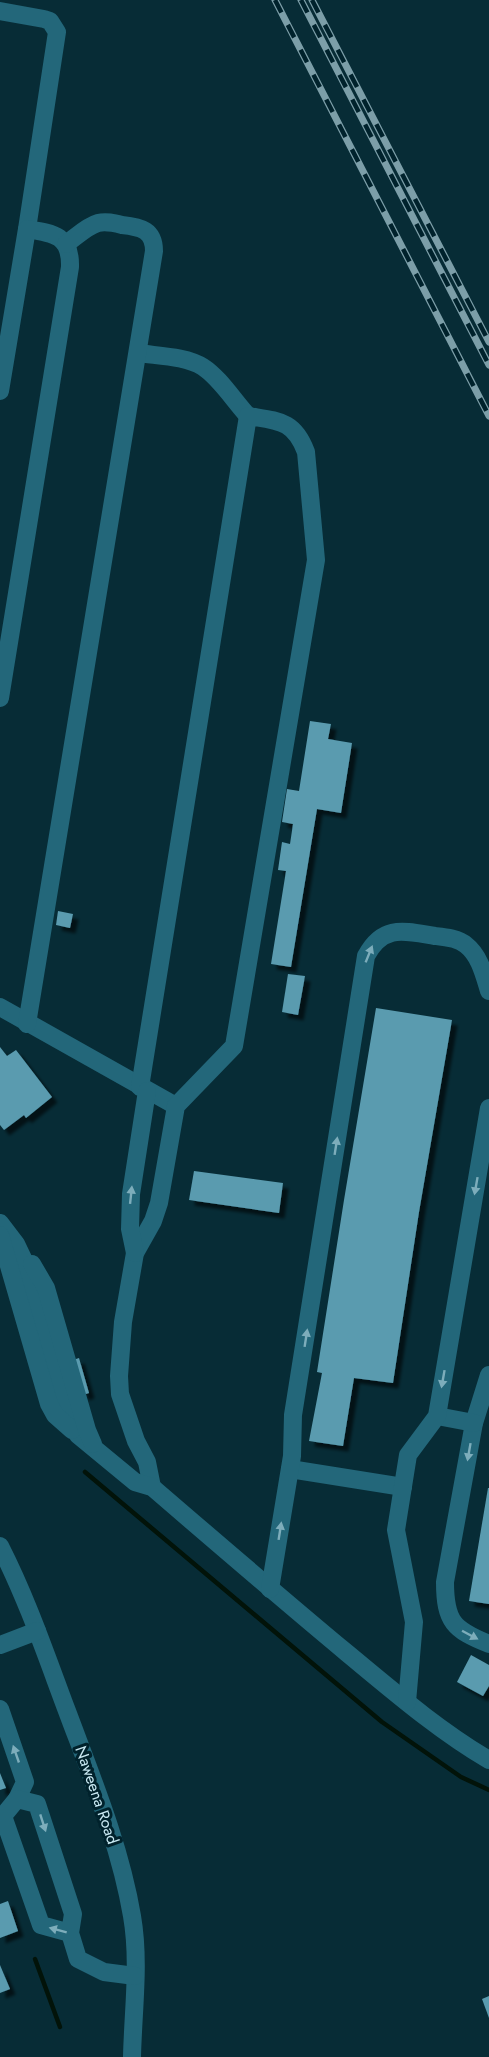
<svg xmlns="http://www.w3.org/2000/svg" width="489" height="2057" viewBox="0 0 489 2057" font-family="Jost,sans-serif">
	<style>
		.lines { fill: none; stroke-linecap: round; stroke-linejoin: round }
		.stream { stroke: #021309; stroke-width: 4.5 }
		.building { fill: #5a9baf; filter: url(#shadow) }
		.minor { stroke: #23677a; stroke-width: 18 }
		.rail-casing { stroke: #7c9ea8; stroke-width: 7 }
		.rail { stroke: #00222c; stroke-width: 4.5; stroke-dasharray: 14; stroke-linecap: butt }
		.oneway { fill: #7dadbb }
		.labels { text-anchor: middle; dominant-baseline: central; stroke-width: 6; stroke-linejoin: round; paint-order: stroke }
		.street-label { font-size: 16px; fill: #c7e7f1; stroke: #00222c }
	</style>
	<defs>
		<filter id="shadow"><feDropShadow dx="5.5" dy="5.5" stdDeviation="1.5" flood-color="#0009"/></filter>
	</defs>
	<rect width="100%" height="100%" fill="#072c36"/>
	<g class="lines">
		<g class="stream">
			<polyline points="85,1472 382,1722 461,1777 489,1790"/>
			<polyline points="35,1959 60,2027"/>
		</g>
	</g>
	<g class="building">
		<polygon points="310,721 331,724 328,739 352,743 341,813 317,809 291,967 271,964 286,871 278,870 282,842 290,844 293,824 282,822 287,789 299,791"/>
		<polygon points="58,911 73,914 70,928 56,925"/>
		<polygon points="288,974 305,976 298,1015 282,1012"/>
		<polygon points="376,1008 452,1020 419,1212 393,1383 354,1378 343,1446 309,1441 322,1373 317,1372 344,1200"/>
		<polygon points="0,1047 7,1056 16,1050 52,1097 26,1118 24,1115 4,1130 0,1125"/>
		<polygon points="194,1171 283,1183 279,1213 189,1200"/>
		<polygon points="79,1358 89,1393 83,1395 73,1360"/>
		<polygon points="488,1488 489,1488 489,1604 469,1601"/>
		<polygon points="471,1655 489,1665 489,1686 483,1696 457,1682"/>
		<polygon points="0,1773 6,1788 0,1790"/>
		<polygon points="8,1901 18,1931 0,1938 0,1904"/>
		<polygon points="0,1965 10,1989 0,1993"/>
		<polygon points="489,1996 489,2018 482,1999"/>
	</g>
	<g class="lines">
		<g class="minor">
			<polyline points="0,11 44,19 50,21 57,32 27,229"/>
			<path d="M138 353C158 356 186 356 203 367 220 378 234 401 248 416"/>
			<path d="M0 391 27 229C53 233 71 235 70 267L0 698"/>
			<polyline points="0,1007 176,1106"/>
			<path d="M27 1024 154 251C154 230 141 227 122 225 114 223 106 221 98 223 87 226 76 237 66 244"/>
			<path d="M140 1087 248 416C278 421 294 420 306 452L316 560 234 1046 176 1106 159 1203 153 1221 135 1253 123 1322 119 1376 120 1394 136 1441 147 1462 152 1487"/>
			<path d="M0 1223 16 1244 27 1267 68 1416 78 1435 135 1482 152 1487C217 1543 281 1598 347 1653 393 1691 438 1730 489 1760"/>
			<polyline points="0,1235 49,1404 55,1415 72,1430"/>
			<polyline points="135,1253 130,1229 131,1194 147,1091"/>
			<polyline points="32,1264 46,1288 87,1430 93,1444"/>
			<path d="M489 1375 474 1423 445 1582C445 1622 454 1630 489 1644"/>
			<polyline points="437,1416 474,1423"/>
			<polyline points="290,1469 403,1487"/>
			<path d="M0 1546C27 1599 46 1655 67 1711 92 1778 120 1845 132 1916 140 1962 133 2010 132 2057"/>
			<path d="M270 1589 292 1456 293 1415 366 956C383 924 404 931 435 936 445 937 458 938 466 945 480 956 484 975 489 991"/>
			<polyline points="0,1645 37,1631"/>
			<polyline points="407,1702 414,1622 396,1530 408,1455 437,1416 489,1108"/>
			<polyline points="0,1709 25,1782 17,1799"/>
			<polyline points="70,1933 73,1914 37,1804 17,1799 3,1816 41,1925 70,1933 78,1959 104,1972 135,1976"/>
		</g>
		<g class="rail-casing">
			<g id="rail">
				<polyline points="275,0 489,416"/>
				<polyline points="301,0 489,365"/>
				<polyline points="312,0 489,342"/>
			</g>
		</g>
		<use href="#rail" class="rail"/>
	</g>
	<defs><path id="oneway-solid" d="M-6-.8H1V-3.2L6.5 0L1 3.2V.8H-6Z" transform="scale(1.5)"/></defs>
	<g class="oneway">
		<use href="#oneway-solid" transform="translate(369 954) rotate(-68)"/>
		<use href="#oneway-solid" transform="translate(336 1146) rotate(-81)"/>
		<use href="#oneway-solid" transform="translate(476 1186) rotate(100)"/>
		<use href="#oneway-solid" transform="translate(131 1195) rotate(-84)"/>
		<use href="#oneway-solid" transform="translate(306 1338) rotate(-81)"/>
		<use href="#oneway-solid" transform="translate(443 1379) rotate(100)"/>
		<use href="#oneway-solid" transform="translate(469 1452) rotate(100)"/>
		<use href="#oneway-solid" transform="translate(280 1531) rotate(-81)"/>
		<use href="#oneway-solid" transform="translate(470 1635) rotate(28)"/>
		<use href="#oneway-solid" transform="translate(16 1754) rotate(-109)"/>
		<use href="#oneway-solid" transform="translate(43 1823) rotate(72)"/>
		<use href="#oneway-solid" transform="translate(58 1930) rotate(-165)"/>
	</g>
	<g class="labels">
		<g class="street-label">
			<text transform="translate(97 1795) rotate(71)">Naweena Road</text>
		</g>
	</g>
</svg>
